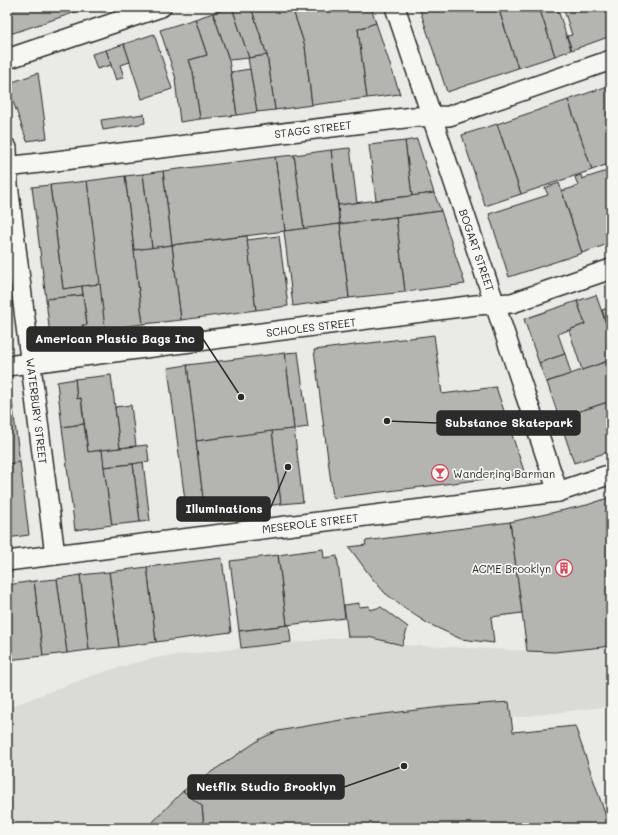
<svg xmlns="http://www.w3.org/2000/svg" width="618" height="835" viewBox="0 0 618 835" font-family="Mali,sans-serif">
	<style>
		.built { fill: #dadad6 }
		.building { fill: #b4b4b1; stroke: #2b2b2b }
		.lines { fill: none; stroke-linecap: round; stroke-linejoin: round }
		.street-casing { stroke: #2b2b2b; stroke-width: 22 }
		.street { stroke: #f6f6f2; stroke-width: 19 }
		.labels { text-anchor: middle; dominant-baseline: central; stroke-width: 3.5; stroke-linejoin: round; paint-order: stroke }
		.street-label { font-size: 11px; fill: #2b2b2b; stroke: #f6f6f2 }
		.poi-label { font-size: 11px; fill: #2b2b2b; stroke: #f6f6f2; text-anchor: start }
		.leader { fill: none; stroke: #2b2b2b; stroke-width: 1.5 }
		.callout-dot { fill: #2b2b2b; stroke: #f6f6f2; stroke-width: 1.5 }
		.callout { fill: #2b2b2b; stroke: #2b2b2b; stroke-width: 1.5 }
		.callout-label { font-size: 12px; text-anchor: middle; font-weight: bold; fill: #fff }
	</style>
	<rect width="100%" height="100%" fill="#eaeae6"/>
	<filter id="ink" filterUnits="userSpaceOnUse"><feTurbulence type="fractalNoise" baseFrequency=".025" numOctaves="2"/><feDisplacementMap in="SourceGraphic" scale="8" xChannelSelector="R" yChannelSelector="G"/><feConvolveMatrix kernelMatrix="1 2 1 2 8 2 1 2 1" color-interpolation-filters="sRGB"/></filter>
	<g filter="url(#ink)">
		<polygon class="built" points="348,637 368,637 402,645 554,652 603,647 611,644 611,706 511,718 509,702 442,707 358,717 278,731 262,738 244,750 183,791 147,828 7,828 7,708 91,676 130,664 161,657"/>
		<g class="building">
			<polygon points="7,7 84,7 85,9 7,35"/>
			<polygon points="232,7 249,58 229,60 213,13"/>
			<polygon points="232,7 251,7 267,55 249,58"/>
			<polygon points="251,7 292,7 305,46 312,105 275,110 267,55"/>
			<polygon points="292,7 371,7 376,23 358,29 367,98 312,105 305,46"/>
			<polygon points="419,7 498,7 518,68 447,92"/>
			<polygon points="498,7 539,7 555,56 518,68"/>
			<polygon points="539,7 557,7 571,50 555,56"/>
			<polygon points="563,7 611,7 611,36 572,50 567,36 572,35"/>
			<polygon points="213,13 229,60 237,115 200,119 193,72 189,60 207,55 195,19"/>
			<polygon points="195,19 207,55 189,60 193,72 200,119 180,122 175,79 176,79 160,30"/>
			<polygon points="376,23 400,94 367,98 358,29"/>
			<polygon points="154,34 172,89 142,99 124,44"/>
			<polygon points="124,44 130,62 120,65 124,77 116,80 106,50"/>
			<polygon points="106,50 111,65 97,69 92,54"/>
			<polygon points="267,55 275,110 257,112 248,58"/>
			<polygon points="250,69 257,112 237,115 231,72"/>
			<polygon points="38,73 47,138 27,141 7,84"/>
			<polygon points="611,85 611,163 592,170 568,100"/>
			<polygon points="568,100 592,170 521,194 497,124"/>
			<polygon points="144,114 145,123 103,130 101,120"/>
			<polygon points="497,124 521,194 485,206 462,135"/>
			<polygon points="417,139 434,193 412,196 405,141"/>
			<polygon points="405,141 412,196 376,200 369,145"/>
			<polygon points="350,148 357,203 338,205 331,150"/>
			<polygon points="331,150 340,224 304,229 294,155"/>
			<polygon points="294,155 304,229 285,231 275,157"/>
			<polygon points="275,157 285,231 172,245 163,171"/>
			<polygon points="610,170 611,243 582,253 562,191 578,186 575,177 581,175 582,179"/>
			<polygon points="163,171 172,245 152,248 143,174"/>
			<polygon points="143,174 152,248 134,250 125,176"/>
			<polygon points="125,176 143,324 105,329 87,181"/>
			<polygon points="87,181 100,284 63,289 50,185"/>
			<polygon points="559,183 582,253 509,277 489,214 548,195 545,188"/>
			<polygon points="50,185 63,289 82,286 83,295 46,299 32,187"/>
			<polygon points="434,193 441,211 340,224 338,205"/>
			<polygon points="441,211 465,284 405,292 396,217"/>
			<polygon points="396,217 405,292 349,298 340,224"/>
			<polygon points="340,224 349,298 293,306 284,231"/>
			<polygon points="247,236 256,310 181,320 172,245"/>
			<polygon points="279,236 288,306 256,310 247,240"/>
			<polygon points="172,245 181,320 143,324 134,250"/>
			<polygon points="100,284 105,329 83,332 82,325 87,325 82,286"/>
			<polygon points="83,295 87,325 82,325 83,332 50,336 46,299"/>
			<polygon points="596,295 611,338 611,360 582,370 569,330 585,324 577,301"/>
			<polygon points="577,301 585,324 558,334 565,354 539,363 524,319"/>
			<polygon points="611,307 611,338 602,310"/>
			<polygon points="434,335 442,394 496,387 525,474 333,498 314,350"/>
			<polygon points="298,352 308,427 294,429 285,353"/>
			<polygon points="285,353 294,429 196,441 187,365"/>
			<polygon points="565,354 571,374 546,382 539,363"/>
			<polygon points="611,360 611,401 559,418 547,382"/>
			<polygon points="187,365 205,514 187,516 168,368"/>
			<polygon points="111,375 120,448 88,452 81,398 77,399 75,379"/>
			<polygon points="75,379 77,399 81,398 84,424 62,427 57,382"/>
			<polygon points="10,386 20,462 7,464 7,387"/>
			<polygon points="611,401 611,451 574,463 559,418"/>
			<polygon points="131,405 136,446 120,448 115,407"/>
			<polygon points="84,424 88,452 102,450 112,525 75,530 62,427"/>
			<polygon points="294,429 303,502 281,504 272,431"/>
			<polygon points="272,431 281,504 205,514 196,441"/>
			<polygon points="147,445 149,462 104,467 102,450"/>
			<polygon points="20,462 29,535 7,538 7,464"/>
			<polygon points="143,462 150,521 140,522 133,464"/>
			<polygon points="133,464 140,522 112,525 104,467"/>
			<polygon points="611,497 611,644 603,647 554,652 527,651 510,522 587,505"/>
			<polygon points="510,522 522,613 491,617 494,643 461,639 427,623 404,608 385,593 371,577 349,547 366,545 365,541"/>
			<polygon points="323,549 324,558 337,556 345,618 287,625 278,555"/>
			<polygon points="278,555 287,625 239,631 230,561"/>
			<polygon points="222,558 231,632 156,642 147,567"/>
			<polygon points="147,567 156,642 119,647 109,572"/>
			<polygon points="109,572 119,647 89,650 80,575"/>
			<polygon points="80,575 89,650 67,653 57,579"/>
			<polygon points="57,579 67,653 43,656 34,581"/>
			<polygon points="34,581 43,656 7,660 7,585"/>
			<polygon points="359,603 359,607 369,606 370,610 381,607 408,627 402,645 368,637 348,637 344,605"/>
			<polygon points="289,625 291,642 241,648 239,631"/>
			<polygon points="509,702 513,732 575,726 610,828 204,828 202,806 183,791 244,750 262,738 278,731 358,717 442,707"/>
			<polygon points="183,791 202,806 204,828 147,828"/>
		</g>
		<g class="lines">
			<g class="street-casing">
				<g id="street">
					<polyline points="395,7 558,492"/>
					<polyline points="7,59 161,7"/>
					<polyline points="7,148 8,185 55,555"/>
					<polyline points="7,167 413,117 449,116 611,60"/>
					<polyline points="7,366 476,305 512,303 611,269"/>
					<polyline points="7,561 558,492 611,474"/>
				</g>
			</g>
			<use href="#street" class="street"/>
		</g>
	</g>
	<defs>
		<g id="bar-ring" transform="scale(0.9)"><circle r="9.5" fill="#f6f6f2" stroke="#d1495b" stroke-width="1.5"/><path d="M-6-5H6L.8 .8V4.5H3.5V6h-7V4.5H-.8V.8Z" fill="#d1495b"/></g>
		<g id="building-ring" transform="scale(0.9)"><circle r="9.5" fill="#f6f6f2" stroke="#d1495b" stroke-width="1.5"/><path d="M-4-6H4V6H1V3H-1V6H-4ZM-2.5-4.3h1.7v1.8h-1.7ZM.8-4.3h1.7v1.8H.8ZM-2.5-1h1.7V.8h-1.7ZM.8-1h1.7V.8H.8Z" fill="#d1495b"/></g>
	</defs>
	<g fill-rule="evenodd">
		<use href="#bar-ring" x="440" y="473"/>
		<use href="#building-ring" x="564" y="568"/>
	</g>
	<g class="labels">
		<g class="street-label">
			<text transform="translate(313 129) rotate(-7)">STAGG STREET</text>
			<text transform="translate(477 250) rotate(71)">BOGART STREET</text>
			<text transform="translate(311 327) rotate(-7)">SCHOLES STREET</text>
			<text transform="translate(37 411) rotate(83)">WATERBURY STREET</text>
			<text transform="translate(310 523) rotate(-7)">MESEROLE STREET</text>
		</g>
		<g class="poi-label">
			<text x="453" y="473">Wandering Barman</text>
			<text x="551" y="568" text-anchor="end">ACME Brooklyn</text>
		</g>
	</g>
	<path class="leader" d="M241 397L203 339M387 421L437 423M288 467L270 509M404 766L344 787"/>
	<g class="callout-dot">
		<circle cx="241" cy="397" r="4"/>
		<circle cx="387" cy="421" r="4"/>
		<circle cx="288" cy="467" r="4"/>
		<circle cx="404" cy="766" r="4"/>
	</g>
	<g class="callout">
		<rect x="27" y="327" width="176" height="24" rx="4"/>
		<rect x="437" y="411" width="143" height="24" rx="4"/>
		<rect x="177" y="497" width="93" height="24" rx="4"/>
		<rect x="188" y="775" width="156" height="24" rx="4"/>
	</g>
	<g class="callout-label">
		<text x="115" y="343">American Plastic Bags Inc</text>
		<text x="509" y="427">Substance Skatepark</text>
		<text x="224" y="513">Illuminations</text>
		<text x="266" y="791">Netflix Studio Brooklyn</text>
	</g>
	<rect width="618" height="835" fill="none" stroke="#f6f6f2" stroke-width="24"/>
	<rect x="12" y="12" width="594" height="811" fill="none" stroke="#2b2b2b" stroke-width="1.5" filter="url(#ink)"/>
</svg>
